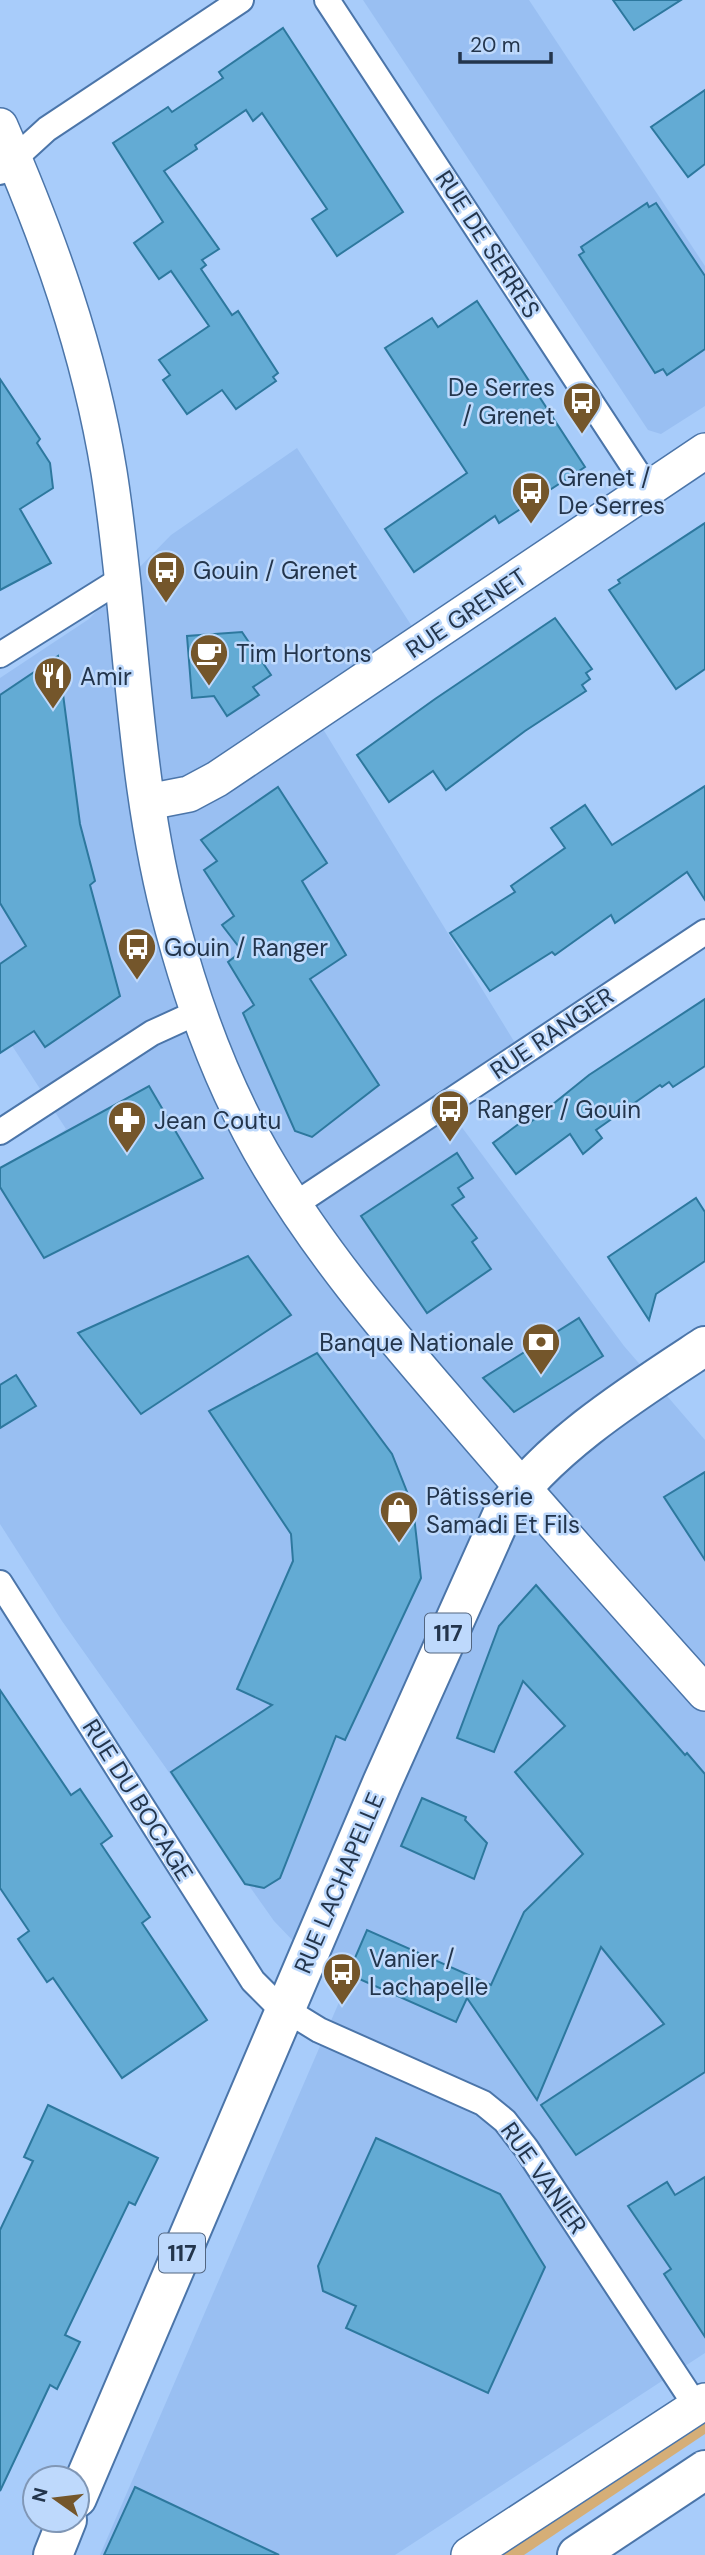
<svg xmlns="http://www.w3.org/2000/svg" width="705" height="2555" viewBox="0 0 705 2555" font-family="'DM Sans',sans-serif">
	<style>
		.built { fill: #99bff2 }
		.green { fill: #d5ae77 }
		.building { fill: #63abd4; stroke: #2d789e; stroke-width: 2 }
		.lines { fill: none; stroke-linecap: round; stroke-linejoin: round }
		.street-casing { stroke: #4b75a9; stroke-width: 28 }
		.secondary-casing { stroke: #4b75a9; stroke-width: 38 }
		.primary-casing { stroke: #4b75a9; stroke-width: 42 }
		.street { stroke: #fff; stroke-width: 24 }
		.secondary { stroke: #fff; stroke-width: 35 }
		.primary { stroke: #fff; stroke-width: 38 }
		.labels { text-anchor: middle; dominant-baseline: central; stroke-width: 5; stroke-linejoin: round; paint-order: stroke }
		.shield { fill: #bed9fc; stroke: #526681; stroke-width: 2 }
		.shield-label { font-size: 23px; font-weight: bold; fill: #23354c }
		.street-label { font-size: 24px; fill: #23354c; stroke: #bed9fc }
		.poi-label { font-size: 24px; fill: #23354c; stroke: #bed9fc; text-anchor: start }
	</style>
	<rect width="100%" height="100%" fill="#a8ccfa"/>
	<g class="built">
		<polygon points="363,0 529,0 705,266 705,406 661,434 648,430"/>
		<polygon points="297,448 413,628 304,698 515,1043 438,1095 624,1346 705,1440 705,2353 395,2555 100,2555 343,1993 274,1921 62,1621 0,1524 0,1174 66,1129 0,1027 0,678 89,619 171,535"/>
	</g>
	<polygon class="green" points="705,2422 705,2434 524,2555 502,2555"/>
	<g class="building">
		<polygon points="613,0 681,0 634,30"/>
		<polygon points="283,28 403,212 337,256 312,219 327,209 262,113 253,121 246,110 195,145 197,149 164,171 219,249 202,260 206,265 201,269 232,315 238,311 278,373 273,377 276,381 236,409 222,390 187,414 163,380 170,375 159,360 209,326 171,271 159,279 134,243 163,222 113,143 168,107 172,112 223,78 219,72"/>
		<polygon points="705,90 705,164 688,177 651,127"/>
		<polygon points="647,203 649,207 656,203 705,276 705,349 667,375 663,369 655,373 579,255 584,252 581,247"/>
		<polygon points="477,301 585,467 499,523 495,516 414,572 385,529 467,473 385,348 432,318 438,327"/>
		<polygon points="0,379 40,439 37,443 50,463 53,488 20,509 51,563 0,590"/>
		<polygon points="705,523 705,669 676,689 609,590 620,583 618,580"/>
		<polygon points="555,618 592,669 586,673 590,679 582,685 586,691 525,731 446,790 433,771 389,802 357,755 435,699"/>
		<polygon points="242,632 271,675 253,687 259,695 227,716 214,696 192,698 187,636"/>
		<polygon points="58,656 80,824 95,881 90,885 120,996 45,1047 34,1031 0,1053 0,964 26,946 0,903 0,695"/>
		<polygon points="705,786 705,900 687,872 615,923 611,915 555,955 552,952 490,991 450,933 515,892 511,886 565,848 551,828 585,805 612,845"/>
		<polygon points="278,787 327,863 302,881 346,955 310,979 379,1085 312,1137 295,1131 243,1013 254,1005 228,962 242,951 222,925 234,916 204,870 217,861 201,840"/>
		<polygon points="705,999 705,1066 673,1087 669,1082 662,1087 660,1085 596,1130 602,1138 583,1154 570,1134 516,1174 493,1143 524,1120 527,1125 589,1075"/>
		<polygon points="149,1086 203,1178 44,1258 0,1187 0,1168"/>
		<polygon points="457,1153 473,1178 458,1188 464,1197 452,1205 477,1238 472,1242 491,1269 427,1313 361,1216"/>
		<polygon points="696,1198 705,1212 705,1261 656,1294 649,1320 608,1257"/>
		<polygon points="248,1256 291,1315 141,1414 78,1333"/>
		<polygon points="579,1318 603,1356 514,1412 483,1378"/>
		<polygon points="317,1353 392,1454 413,1507 421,1578 345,1740 336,1736 280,1878 264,1888 245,1884 171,1772 272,1705 237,1689 293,1561 291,1534 209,1411"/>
		<polygon points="16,1375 36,1406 0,1428 0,1385"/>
		<polygon points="705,1472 705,1560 664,1497"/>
		<polygon points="536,1585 685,1755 687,1753 705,1774 705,2072 576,2155 541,2105 664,2024 601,1947 537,2100 467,1998 456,2022 348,1974 367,1930 491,1985 524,1912 583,1854 515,1772 565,1726 523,1681 494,1752 457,1738 499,1626"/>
		<polygon points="0,1690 71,1795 80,1789 112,1836 101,1844 150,1917 142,1923 207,2020 122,2078 53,1978 47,1982 18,1939 29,1931 0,1888"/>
		<polygon points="422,1798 466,1817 465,1820 487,1843 474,1879 401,1846"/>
		<polygon points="48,2105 158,2158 135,2205 129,2202 65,2335 80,2342 57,2389 50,2385 0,2491 0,2230 33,2161 24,2157"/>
		<polygon points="376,2138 500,2194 545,2267 488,2393 346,2328 356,2306 323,2291 318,2266"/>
		<polygon points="705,2177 705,2337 664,2274 671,2269 628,2206 667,2182 675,2195"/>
		<polygon points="135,2487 279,2555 104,2555"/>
	</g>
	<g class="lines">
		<g class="street-casing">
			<g id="street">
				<polyline points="327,0 648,489"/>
				<polyline points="0,172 47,129 241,0"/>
				<polyline points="0,655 123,578"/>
				<polyline points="0,1132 152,1033 198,1012"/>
				<polyline points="294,1205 705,932"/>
				<polyline points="0,1583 253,1981 275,2003 319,2030 483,2103 505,2121 526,2148 696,2406"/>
			</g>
		</g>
		<g class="secondary-casing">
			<g id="secondary">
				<path d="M0 126C49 239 89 349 109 472 133 624 132 780 173 929 195 1011 226 1094 270 1167 320 1251 383 1326 447 1400 531 1499 618 1596 705 1693"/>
				<polyline points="148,802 189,794 217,779 705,451"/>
				<polyline points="469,2555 705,2401"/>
			</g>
		</g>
		<g class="primary-casing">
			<g id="primary">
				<path d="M77 2498 382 1783 502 1515C545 1448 638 1390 705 1346"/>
				<polyline points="53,2555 67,2520"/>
				<polyline points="577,2555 705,2470"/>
			</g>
		</g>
		<use href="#street" class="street"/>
		<use href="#secondary" class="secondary"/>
		<use href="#primary" class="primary"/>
	</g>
	<defs>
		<g id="bus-pin" transform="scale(2.0125)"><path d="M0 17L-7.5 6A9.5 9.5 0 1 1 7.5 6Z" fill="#74562b" stroke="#bed9fc"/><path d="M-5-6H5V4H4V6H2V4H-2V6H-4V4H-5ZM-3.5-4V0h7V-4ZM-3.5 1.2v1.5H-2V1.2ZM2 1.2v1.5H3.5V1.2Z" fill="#fff"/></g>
		<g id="cafe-pin" transform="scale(2.0125)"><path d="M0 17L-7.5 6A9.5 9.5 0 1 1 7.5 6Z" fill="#74562b" stroke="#bed9fc"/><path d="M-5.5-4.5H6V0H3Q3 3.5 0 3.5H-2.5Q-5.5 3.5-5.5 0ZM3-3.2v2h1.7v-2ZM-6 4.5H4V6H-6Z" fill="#fff"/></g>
		<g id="restaurant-pin" transform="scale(2.0125)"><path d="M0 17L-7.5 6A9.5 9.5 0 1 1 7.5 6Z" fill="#74562b" stroke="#bed9fc"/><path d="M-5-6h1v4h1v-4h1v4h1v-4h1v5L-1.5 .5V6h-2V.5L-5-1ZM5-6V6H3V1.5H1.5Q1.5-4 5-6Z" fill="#fff"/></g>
		<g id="pharmacy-pin" transform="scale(2.0125)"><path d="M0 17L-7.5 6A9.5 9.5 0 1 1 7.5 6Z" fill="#74562b" stroke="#bed9fc"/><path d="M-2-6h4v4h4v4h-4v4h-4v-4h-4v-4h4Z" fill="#fff"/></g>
		<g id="bank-pin" transform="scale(2.0125)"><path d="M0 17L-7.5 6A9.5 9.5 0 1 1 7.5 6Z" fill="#74562b" stroke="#bed9fc"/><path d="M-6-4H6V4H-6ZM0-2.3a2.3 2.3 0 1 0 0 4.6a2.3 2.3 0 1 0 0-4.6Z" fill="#fff"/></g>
		<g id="shop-pin" transform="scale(2.0125)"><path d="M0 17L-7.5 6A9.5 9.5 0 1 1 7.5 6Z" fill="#74562b" stroke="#bed9fc"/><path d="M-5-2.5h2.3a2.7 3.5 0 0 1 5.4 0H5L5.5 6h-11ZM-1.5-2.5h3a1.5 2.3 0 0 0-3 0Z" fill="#fff"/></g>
	</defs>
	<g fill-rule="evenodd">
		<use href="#bus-pin" x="582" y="401"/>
		<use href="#bus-pin" x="531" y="491"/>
		<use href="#bus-pin" x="166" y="570"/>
		<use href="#cafe-pin" x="209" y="653"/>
		<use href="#restaurant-pin" x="53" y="676"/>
		<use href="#bus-pin" x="137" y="947"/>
		<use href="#bus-pin" x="450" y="1109"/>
		<use href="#pharmacy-pin" x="127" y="1120"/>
		<use href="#bank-pin" x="541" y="1342"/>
		<use href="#shop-pin" x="399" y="1510"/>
		<use href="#bus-pin" x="342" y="1972"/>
	</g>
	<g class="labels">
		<g class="shield">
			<rect x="425" y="1613.5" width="46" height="39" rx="5"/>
			<rect x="159" y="2233.5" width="46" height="39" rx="5"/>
		</g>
		<g class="shield-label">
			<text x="448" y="1633">117</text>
			<text x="182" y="2253">117</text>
		</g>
		<g class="street-label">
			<text transform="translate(488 244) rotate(57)">RUE DE SERRES</text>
			<text transform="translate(466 613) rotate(-34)">RUE GRENET</text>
			<text transform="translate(552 1033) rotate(-34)">RUE RANGER</text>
			<text transform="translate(138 1800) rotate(58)">RUE DU BOCAGE</text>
			<text transform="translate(339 1883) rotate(-67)">RUE LACHAPELLE</text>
			<text transform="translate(544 2178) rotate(55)">RUE VANIER</text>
		</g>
		<g class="poi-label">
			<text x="555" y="387" text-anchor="end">De Serres<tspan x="555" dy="28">/ Grenet</tspan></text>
			<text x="558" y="477">Grenet /<tspan x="558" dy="28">De Serres</tspan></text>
			<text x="193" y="570">Gouin / Grenet</text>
			<text x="236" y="653">Tim Hortons</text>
			<text x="80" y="676">Amir</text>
			<text x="164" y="947">Gouin / Ranger</text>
			<text x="477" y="1109">Ranger / Gouin</text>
			<text x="154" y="1120">Jean Coutu</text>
			<text x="514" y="1342" text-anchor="end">Banque Nationale</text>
			<text x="426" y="1496">Pâtisserie<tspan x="426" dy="28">Samadi Et Fils</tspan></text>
			<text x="369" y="1958">Vanier /<tspan x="369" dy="28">Lachapelle</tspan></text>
		</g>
	</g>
	<g transform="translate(56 2499) rotate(284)"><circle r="33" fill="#bed9fc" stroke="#8097b6" stroke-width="2"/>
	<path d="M0-5L12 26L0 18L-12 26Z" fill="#74562b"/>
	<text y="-10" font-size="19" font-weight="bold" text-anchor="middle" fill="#23354c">N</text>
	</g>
	<path d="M460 52v10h91v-10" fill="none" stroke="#23354c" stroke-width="3.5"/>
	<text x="470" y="52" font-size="21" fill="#23354c" stroke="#bed9fc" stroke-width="5" paint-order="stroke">20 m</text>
</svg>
